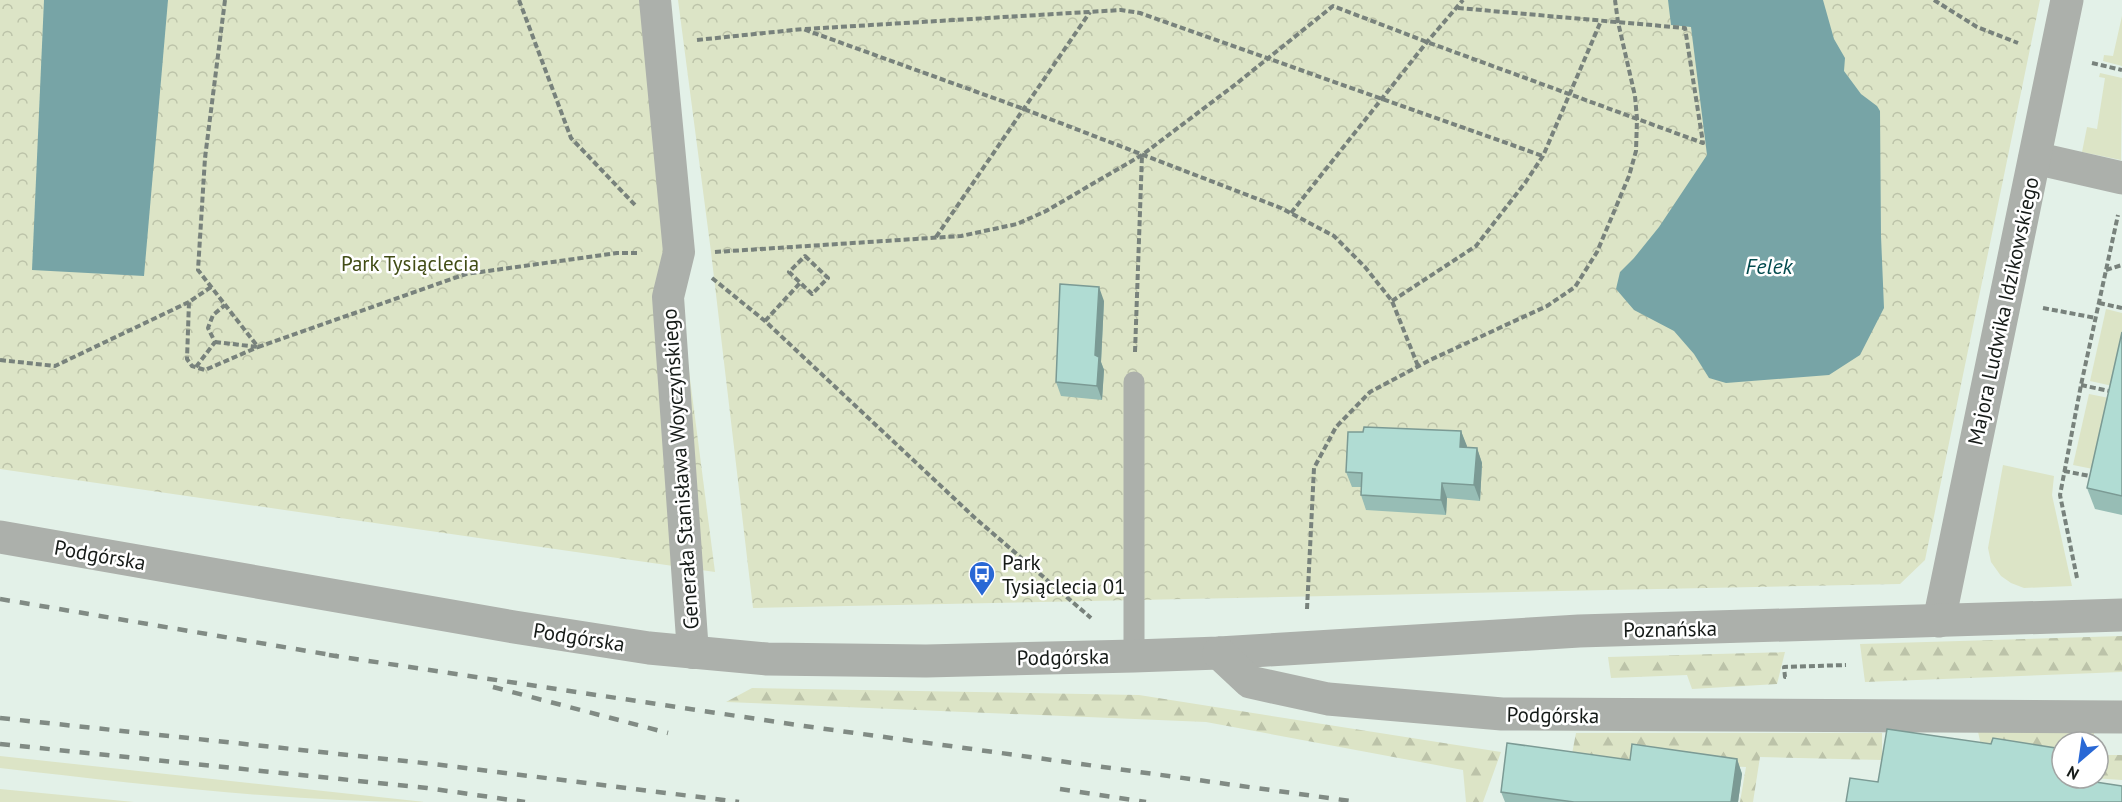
<svg xmlns="http://www.w3.org/2000/svg" width="2122" height="802" viewBox="0 0 2122 802" font-family="'PT Sans',sans-serif">
	<style>
		.grass { fill: #dce4c6 }
		.forest { fill: url(#forest-firs) }
		.park { fill: url(#park-crowns) }
		.water { fill: #77a4a6 }
		.lines { fill: none; stroke-linecap: round; stroke-linejoin: round }
		.path { stroke: #78827c; stroke-width: 4; stroke-dasharray: 6 3; stroke-linecap: butt }
		.service { stroke: #acb0ab; stroke-width: 21 }
		.pedestrian { stroke: #acb0ab; stroke-width: 32 }
		.minor { stroke: #acb0ab; stroke-width: 33 }
		.tertiary { stroke: #acb0ab; stroke-width: 33 }
		.rail { stroke: #818b84; stroke-width: 4.5; stroke-dasharray: 10 10; stroke-linecap: butt }
		.wall { fill: #97bdb5 }
		.shaded-wall { fill: #7b9a94 }
		.building { fill: #b0dcd3; stroke: #7b9a94; stroke-width: 1.5 }
		.labels { text-anchor: middle; dominant-baseline: central; stroke-width: 5; stroke-linejoin: round; paint-order: stroke }
		.park-label { font-size: 21px; fill: #424d16; stroke: #fff }
		.street-label { font-size: 21px; fill: #161b18; stroke: #fff }
		.poi-label { font-size: 21px; fill: #161b18; stroke: #fff; text-anchor: start }
		.water-label { font-size: 22px; font-style: italic; fill: #034b4e; stroke: #fff }
	</style>
	<defs>
		<pattern id="forest-firs" width="22" height="20" patternUnits="userSpaceOnUse" patternTransform="scale(1.5)"><rect width="22" height="20" fill="#dce4c6"/><path d="M5 1l3.5 6h-7zM16 11l3.5 6h-7z" fill="#bcc3a9"/></pattern>
		<pattern id="park-crowns" width="20" height="18" patternUnits="userSpaceOnUse" patternTransform="scale(1.5)"><rect width="20" height="18" fill="#dce4c6"/><path d="M2 6a3 3 0 1 1 6 0M12 15a3 3 0 1 1 6 0" fill="none" stroke="#bcc3a9"/></pattern>
	</defs>
	<rect width="100%" height="100%" fill="#e3f1e8"/>
	<g class="grass">
		<polygon points="2122,16 2122,66 2103,61 2104,55 2113,56"/>
		<polygon points="2100,73 2122,78 2121,160 2082,152 2087,127 2097,129 2105,78 2099,77"/>
		<polygon points="2106,309 2122,313 2122,358 2117,387 2090,381"/>
		<polygon points="2089,394 2114,399 2098,470 2073,465"/>
		<polygon points="2003,465 2054,476 2052,495 2072,586 2024,588 2011,583 2001,576 1991,562 1988,548"/>
		<path d="M0 756 425 802C283 802 141 784 0 768Z"/>
		<polygon points="0,789 134,802 0,802"/>
	</g>
	<g class="forest">
		<polygon points="2122,636 2122,672 1865,682 1860,644"/>
		<polygon points="1785,652 1777,684 1692,689 1687,675 1611,678 1608,657"/>
		<polygon points="752,688 1139,695 1501,752 1483,802 1466,802 1463,770 1206,722 726,702"/>
		<polygon points="1977,727 2094,731 2094,742 2062,742 2062,760 1983,755"/>
		<polygon points="1576,733 1882,733 1882,760 1760,757 1753,802 1740,802 1746,767 1571,759"/>
		<polygon points="2098,755 2122,755 2122,780 2093,778 2098,778"/>
	</g>
	<g class="park">
		<polygon points="0,0 641,0 715,572 0,469"/>
		<polygon points="678,0 2040,0 1925,560 1900,584 753,608 711,252"/>
	</g>
	<g class="water">
		<polygon points="44,0 168,0 144,276 32,270"/>
		<polygon points="1668,0 1823,0 1834,39 1845,58 1844,71 1861,94 1877,106 1880,111 1881,236 1884,308 1860,355 1829,375 1726,383 1709,378 1694,354 1674,331 1634,310 1616,289 1620,272 1634,258 1659,227 1707,155 1691,27 1671,25"/>
	</g>
	<g class="lines">
		<g class="path">
			<polyline points="225,0 205,158 198,270 258,347 466,274 617,253 639,253"/>
			<polyline points="519,0 571,138 637,207"/>
			<polyline points="1934,0 1977,27 2018,43"/>
			<polyline points="805,29 1121,10 1140,13 1543,156"/>
			<polyline points="697,40 803,29 1024,109 1281,208 1334,236 1365,267 1392,301 1418,366"/>
			<polyline points="2092,63 2122,70"/>
			<polyline points="1291,213 1427,42 1463,0"/>
			<polyline points="936,237 1090,12"/>
			<polyline points="715,252 961,236 1017,224 1046,211 1142,155 1236,84 1333,6 1427,42 1703,143 1685,28 1458,8"/>
			<polygon points="805,256 828,278 812,294 789,272"/>
			<polyline points="2106,270 2122,265"/>
			<polyline points="712,278 765,321 975,518 1091,618"/>
			<polyline points="211,287 189,302 187,359 192,366 205,370 258,347"/>
			<polyline points="1392,301 1476,246 1525,183 1543,156 1601,21"/>
			<polyline points="2099,303 2122,308"/>
			<polyline points="2043,308 2096,318"/>
			<polyline points="765,321 800,283"/>
			<polyline points="215,342 258,347"/>
			<polyline points="1135,352 1142,155"/>
			<polyline points="0,360 55,366 189,302"/>
			<polyline points="196,367 215,342 208,328 213,315 225,305"/>
			<polyline points="2081,385 2114,392"/>
			<polyline points="2064,471 2095,477"/>
			<polyline points="2077,578 2060,495 2081,385 2118,215"/>
			<polyline points="1307,609 1314,468 1336,427 1370,392 1430,360 1547,306 1575,287 1597,252 1629,176 1636,151 1637,119 1635,96 1618,22 1615,0"/>
			<polyline points="1786,677 1785,677 1784,667 1846,665"/>
		</g>
		<polyline class="service" points="1134,656 1134,382"/>
		<polyline class="pedestrian" points="655,0 679,252 668,297 693,653"/>
		<g class="minor">
			<polyline points="2035,158 2122,178"/>
			<polyline points="1939,621 2067,0"/>
		</g>
		<g class="tertiary">
			<polyline points="0,537 514,627 649,648 767,659 926,661 1134,656 1219,653 1579,631 2122,615"/>
			<polyline points="1219,653 1250,682 1328,699 1502,714 2122,717"/>
		</g>
		<g class="rail">
			<polyline points="0,599 337,656"/>
			<polyline points="329,655 804,726 1358,802"/>
			<polyline points="493,687 668,733"/>
			<polyline points="0,718 433,764 739,802"/>
			<polyline points="0,744 427,788 525,802"/>
			<polyline points="1060,789 1146,802"/>
		</g>
	</g>
	<g class="wall">
		<polygon points="1104,301 1101,362 1104,370 1102,400 1061,396 1056,382"/>
		<polygon points="2122,332 2122,515 2095,509 2087,488"/>
		<polygon points="1461,431 1467,448 1477,448 1482,463 1480,501 1447,498 1446,515 1366,510 1361,495 1361,487 1352,487 1346,472"/>
		<polygon points="1737,759 1742,774 1738,802 1505,802 1501,792 1630,760"/>
	</g>
	<g class="shaded-wall">
		<polygon points="1099,287 1104,301 1101,362 1104,370 1102,400 1097,386 1095,355"/>
		<polygon points="1461,431 1467,446 1465,462 1460,447"/>
		<polygon points="1477,448 1482,463 1480,501 1474,485"/>
		<polygon points="1442,483 1447,498 1446,515 1441,500"/>
		<polygon points="2062,756 2062,778 2059,777"/>
		<polygon points="1737,759 1742,774 1738,802 1731,802"/>
	</g>
	<g class="building">
		<polygon points="1060,284 1099,287 1095,355 1099,357 1097,386 1056,382"/>
		<polygon points="2122,332 2122,496 2087,488"/>
		<polygon points="1364,427 1461,431 1460,447 1477,448 1474,485 1442,483 1441,500 1361,495 1362,473 1346,472 1348,432 1363,432"/>
		<polygon points="1887,729 1991,744 1993,738 2062,749 2059,777 2062,777 2062,778 2069,778 2122,786 2122,802 1846,802 1850,778 1878,782"/>
		<polygon points="1507,743 1630,760 1632,744 1737,759 1731,802 1574,802 1501,792"/>
	</g>
	<defs>
		<g id="bus-pin" transform="scale(1.35)"><path d="M0 17L-7.5 6A9.5 9.5 0 1 1 7.5 6Z" fill="#2968d5" stroke="#fff"/><path d="M-5-6H5V4H4V6H2V4H-2V6H-4V4H-5ZM-3.5-4V0h7V-4ZM-3.5 1.2v1.5H-2V1.2ZM2 1.2v1.5H3.5V1.2Z" fill="#fff"/></g>
	</defs>
	<g fill-rule="evenodd">
		<use href="#bus-pin" x="982" y="574"/>
	</g>
	<g class="labels">
		<g class="park-label">
			<text x="410" y="263">Park Tysiąclecia</text>
		</g>
		<g class="street-label">
			<text transform="translate(2003 311) rotate(-78)">Majora Ludwika Idzikowskiego</text>
			<text transform="translate(680 469) rotate(-94)">Generała Stanisława Woyczyńskiego</text>
			<text transform="translate(100 555) rotate(10)">Podgórska</text>
			<text transform="translate(1670 629) rotate(-1)">Poznańska</text>
			<text transform="translate(579 637) rotate(9)">Podgórska</text>
			<text transform="translate(1063 657) rotate(-1)">Podgórska</text>
			<text transform="translate(1553 715) rotate(1)">Podgórska</text>
		</g>
		<g class="poi-label">
			<text x="1002" y="562">Park<tspan x="1002" dy="24">Tysiąclecia 01</tspan></text>
		</g>
		<g class="water-label">
			<text x="1769" y="266">Felek</text>
		</g>
	</g>
	<g transform="translate(2080 760) rotate(209)"><circle r="28" fill="#ffffff" stroke="#a2a4a3" stroke-width="1.5"/>
	<path d="M0-4.5L10 22L0 15L-10 22Z" fill="#2968d5"/>
	<text y="-9" font-size="16" font-weight="bold" text-anchor="middle" fill="#161b18">N</text>
	</g>
</svg>
